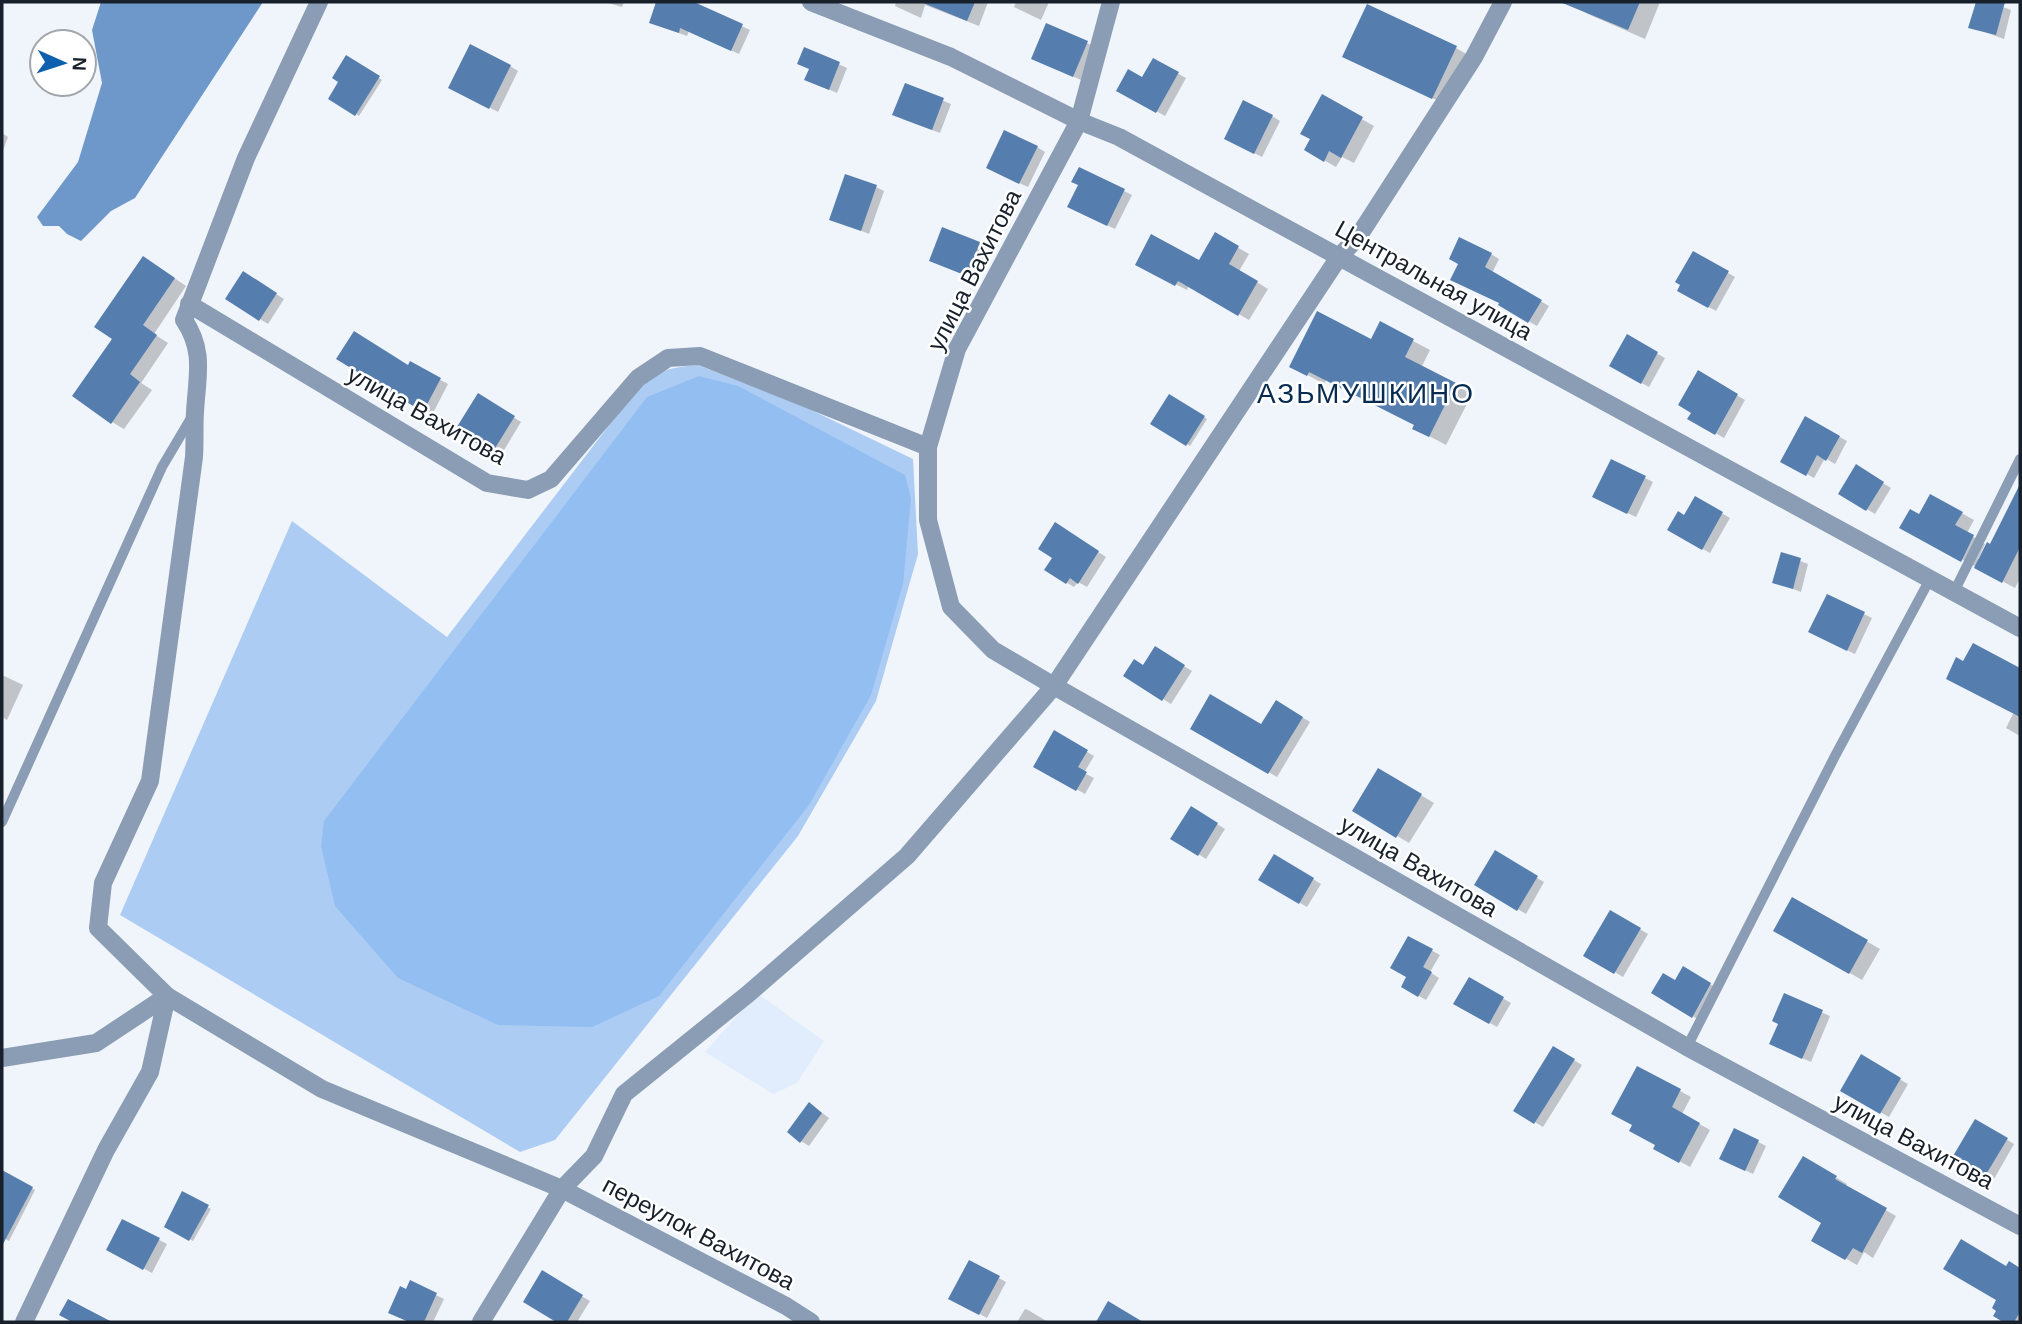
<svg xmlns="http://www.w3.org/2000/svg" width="2022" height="1324" viewBox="0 0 2022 1324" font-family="Arial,sans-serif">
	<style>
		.built { fill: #e1edfc }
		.green { fill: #acccf3 }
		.forest { fill: #92bef2 }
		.water { fill: #6e98ca }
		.shadow { fill: #0003 }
		.building { fill: #557eaf }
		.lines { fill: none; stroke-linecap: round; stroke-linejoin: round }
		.service { stroke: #8a9db4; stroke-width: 10 }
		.minor { stroke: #8a9db4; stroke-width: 18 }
		.labels { text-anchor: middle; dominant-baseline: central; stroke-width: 5; stroke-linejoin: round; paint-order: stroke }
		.street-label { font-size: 24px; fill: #17202b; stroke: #fff }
		.quarter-label { font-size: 28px; letter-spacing: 2px; fill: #072b51; stroke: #fff }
	</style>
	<rect width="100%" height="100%" fill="#f0f5fb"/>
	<polygon class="built" points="757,993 824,1041 797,1083 773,1094 705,1052"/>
	<path class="green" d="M698 365 803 406 913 459 918 554 876 701 798 836 555 1140 520 1152 120 915 292 521 447 637 636 390C657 369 669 368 698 365Z"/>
	<polygon class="forest" points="699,376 738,386 905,475 911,498 903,584 871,695 809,805 659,996 592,1027 498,1025 398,978 335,906 321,846 324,821 647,397"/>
	<polygon class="water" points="101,2 263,2 135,198 111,211 81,241 67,234 59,226 43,226 37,217 78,162 102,83 92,30"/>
	<g class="shadow">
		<polygon points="605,2 624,2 622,7"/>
		<polygon points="666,2 698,2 697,5 750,30 739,54 689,31 687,36 651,23"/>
		<polygon points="896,2 988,2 979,26 925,5 921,18 895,6"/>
		<polygon points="1016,2 1049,2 1041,20 1014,7"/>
		<polygon points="1573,2 1660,2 1645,39 1588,14 1571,5"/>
		<polygon points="1978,2 1990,2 2011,10 2004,39 1970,27"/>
		<polygon points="1087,43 1095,47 1081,80 1041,62"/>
		<polygon points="1456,48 1468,55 1445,104 1356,63"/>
		<polygon points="805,49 847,68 837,93 814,83"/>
		<polygon points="347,58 382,80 359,116 331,98 341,81"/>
		<polygon points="1153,60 1186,78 1165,116 1119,90 1143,80"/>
		<polygon points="510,66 518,71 498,112 458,91"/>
		<polygon points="906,85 951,104 940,133 902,119"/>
		<polygon points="1322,97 1374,126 1354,163 1342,157 1336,167 1306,150 1312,139"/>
		<polygon points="1272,116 1280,121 1262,157 1234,143"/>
		<polygon points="2,133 8,137 2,153"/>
		<polygon points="1037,147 1045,152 1028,187 996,172"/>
		<polygon points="1080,169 1132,195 1115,229 1077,211"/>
		<polygon points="876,187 884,191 869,234 832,219"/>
		<polygon points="1216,235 1249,254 1239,271 1268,289 1249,320 1189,285 1187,290 1148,270 1200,262"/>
		<polygon points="979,243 987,248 975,279 931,261"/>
		<polygon points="1693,253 1735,277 1716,311 1679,291"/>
		<polygon points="1491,254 1499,259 1492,273 1549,306 1537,326 1500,305 1501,303 1453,279"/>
		<polygon points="155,265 186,286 154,334 168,343 141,383 152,390 124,429 112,422 114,339"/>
		<polygon points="244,274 284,299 268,324 227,299"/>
		<polygon points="1381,324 1430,350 1421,368 1472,394 1446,445 1414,428 1416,425 1326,380 1324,384 1291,366 1372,341"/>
		<polygon points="1627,337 1665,358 1649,387 1611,366"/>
		<polygon points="339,359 409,367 410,364 448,384 432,415"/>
		<polygon points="1699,373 1745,400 1724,438 1690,418 1693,412"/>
		<polygon points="478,395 521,422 501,455 457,429"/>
		<polygon points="1169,396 1207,419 1190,446 1153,423"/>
		<polygon points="1806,419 1847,441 1835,464 1825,458 1814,478 1783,461"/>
		<polygon points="1856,467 1891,488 1875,514 1840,493"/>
		<polygon points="1645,478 1653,482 1636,517 1602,501"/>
		<polygon points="1931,496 1974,520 1967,533 1985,544 1978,559 1981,560 2012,504 2020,508 2020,578 2015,588 1902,527 1920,516"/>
		<polygon points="1696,498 1730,518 1710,553 1669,530 1685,517"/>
		<polygon points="1063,529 1106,557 1087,587 1078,582 1074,587 1046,570 1054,557"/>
		<polygon points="1782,554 1808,564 1801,592 1775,582"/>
		<polygon points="1827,596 1872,618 1855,654 1818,636"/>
		<polygon points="1155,648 1192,671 1171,704 1126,676 1144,667"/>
		<polygon points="2,675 23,685 7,720 2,717"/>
		<polygon points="2008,679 2020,685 2020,736 2006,728 2014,712"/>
		<polygon points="1277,702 1310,722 1277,777 1192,728 1262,727"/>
		<polygon points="1055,733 1094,756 1084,773 1094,778 1085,794 1035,766"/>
		<polygon points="1379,770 1434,803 1409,843 1354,810"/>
		<polygon points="1192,808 1225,829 1206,859 1173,838"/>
		<polygon points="1495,853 1544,882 1526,914 1476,885"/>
		<polygon points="1275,856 1321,884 1307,907 1260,879"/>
		<polygon points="1793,899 1880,949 1862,980 1775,930"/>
		<polygon points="1611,912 1648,934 1623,977 1586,955"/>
		<polygon points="1409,938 1440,955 1430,972 1439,978 1426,1000 1403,987 1409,976"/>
		<polygon points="1684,968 1718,989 1701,1021 1653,993 1676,983"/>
		<polygon points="1469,979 1511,1003 1497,1027 1455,1003"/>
		<polygon points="1785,996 1830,1016 1811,1062 1779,1048 1780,1024"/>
		<polygon points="1554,1048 1582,1065 1543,1127 1515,1110"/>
		<polygon points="1861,1057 1908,1084 1889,1117 1842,1090"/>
		<polygon points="1638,1068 1691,1097 1682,1114 1710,1130 1690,1167 1655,1148 1657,1144 1634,1124"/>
		<polygon points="817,1109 829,1118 809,1146 801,1141"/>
		<polygon points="1976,1121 2014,1144 1994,1179 1955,1156"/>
		<polygon points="1735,1130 1766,1146 1753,1174 1730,1163"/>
		<polygon points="1804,1158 1847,1184 1845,1187 1896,1216 1873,1258 1864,1252 1857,1265 1814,1240 1824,1223"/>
		<polygon points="2,1172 35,1190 9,1241 2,1237"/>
		<polygon points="183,1194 211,1209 193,1241 166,1226"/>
		<polygon points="123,1221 167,1244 152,1273 108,1249"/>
		<polygon points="970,1262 1006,1282 987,1318 951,1298"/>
		<polygon points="2009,1264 2020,1270 2020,1322 2006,1322 1995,1316"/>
		<polygon points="542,1273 590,1301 577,1322 560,1322 525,1301"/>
		<polygon points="411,1283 444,1299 433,1322 410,1322 398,1317"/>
		<polygon points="1025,1309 1028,1310 1048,1322 1017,1322"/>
	</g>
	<g class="building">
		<polygon points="656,2 694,2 743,24 731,51 680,28 679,33 649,23"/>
		<polygon points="921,2 975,2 967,21"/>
		<polygon points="1560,2 1640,2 1628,30"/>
		<polygon points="1976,2 2005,2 1996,35 1968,28"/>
		<polygon points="1367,4 1457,46 1432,99 1342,57"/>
		<polygon points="1046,23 1088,41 1073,77 1031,59"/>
		<polygon points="470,44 511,65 489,109 448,88"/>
		<polygon points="804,47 840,62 829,90 804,80 809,69 797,64"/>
		<polygon points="346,55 380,76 355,116 328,99 338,82 332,78"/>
		<polygon points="1153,58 1179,72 1156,113 1116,91 1128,69 1142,77"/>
		<polygon points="905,83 944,98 932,130 892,115"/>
		<polygon points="1322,94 1363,117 1341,158 1329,151 1324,162 1304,150 1310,139 1300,134"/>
		<polygon points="1243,100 1273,115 1254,154 1224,139"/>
		<polygon points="1004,130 1038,146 1019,184 986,168"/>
		<polygon points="1079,167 1125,189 1107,226 1067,207 1078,185 1071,182"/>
		<polygon points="845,174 877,185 861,231 829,220"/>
		<polygon points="942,227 980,242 967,276 929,261"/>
		<polygon points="1215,232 1239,246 1229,264 1258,281 1238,316 1178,281 1175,286 1135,265 1151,234 1199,260"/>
		<polygon points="1459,237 1492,253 1485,267 1542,300 1528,323 1498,305 1499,303 1450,280 1458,264 1449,259"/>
		<polygon points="1693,251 1729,271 1708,308 1677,291 1680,285 1675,282"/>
		<polygon points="143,256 175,278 143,325 157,335 130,374 140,382 111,424 72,396 112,339 94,327"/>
		<polygon points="243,271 277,293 259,321 225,299"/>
		<polygon points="1317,311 1371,339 1380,321 1414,339 1405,357 1456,383 1429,437 1412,429 1414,425 1309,372 1307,376 1289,367"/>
		<polygon points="354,331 408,365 410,361 441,378 423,412 336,359"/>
		<polygon points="1627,334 1658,352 1641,384 1609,366"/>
		<polygon points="1698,370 1738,394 1715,435 1687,419 1691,413 1678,405"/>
		<polygon points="478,393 515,416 492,453 455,430"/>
		<polygon points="1169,394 1205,416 1186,446 1150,424"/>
		<polygon points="1805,416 1840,436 1826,461 1817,455 1806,476 1780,462"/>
		<polygon points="1611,459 1646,476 1627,514 1592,497"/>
		<polygon points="1856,464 1884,482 1866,511 1838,494"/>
		<polygon points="2020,484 2020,547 2002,583 1974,568 1987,542 1990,544"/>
		<polygon points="1930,494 1963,512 1955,525 1974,535 1961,562 1899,528 1910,509 1919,514"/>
		<polygon points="1695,496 1723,512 1702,550 1667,530 1678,511 1684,515"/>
		<polygon points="1055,522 1099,551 1078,584 1070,578 1066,584 1044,570 1052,558 1038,549"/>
		<polygon points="1781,552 1801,558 1793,589 1772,583"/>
		<polygon points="1827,594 1865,612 1847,651 1808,632"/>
		<polygon points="1973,643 2020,668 2020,717 1946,679 1956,657 1963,661"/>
		<polygon points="1155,646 1185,665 1162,701 1123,676 1134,659 1143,665"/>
		<polygon points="1210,694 1261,724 1276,700 1303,717 1268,774 1190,729"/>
		<polygon points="1054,730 1088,750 1078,767 1087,772 1076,791 1033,767"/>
		<polygon points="1378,768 1422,794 1396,838 1352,811"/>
		<polygon points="1191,806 1218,823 1198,856 1170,839"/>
		<polygon points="1495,850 1538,876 1517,911 1474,885"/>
		<polygon points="1274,854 1314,878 1299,904 1258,880"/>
		<polygon points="1792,897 1868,940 1849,974 1773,931"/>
		<polygon points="1610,910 1641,928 1614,974 1583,956"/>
		<polygon points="1408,936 1433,949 1423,967 1432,972 1418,997 1401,987 1406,977 1390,968"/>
		<polygon points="1683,966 1711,983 1692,1018 1651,993 1663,973 1675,980"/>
		<polygon points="1469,977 1504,997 1489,1024 1453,1004"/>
		<polygon points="1784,993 1823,1010 1802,1059 1769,1044 1778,1024 1772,1021"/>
		<polygon points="1553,1046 1575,1059 1534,1124 1513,1111"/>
		<polygon points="1861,1054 1901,1078 1880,1114 1840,1091"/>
		<polygon points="1637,1066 1681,1089 1672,1107 1700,1123 1679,1163 1653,1149 1655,1145 1629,1131 1632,1125 1611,1114"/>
		<polygon points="809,1102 822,1113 800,1143 787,1132"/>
		<polygon points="1975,1119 2008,1138 1985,1176 1953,1156"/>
		<polygon points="1734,1128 1759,1140 1745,1171 1719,1159"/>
		<polygon points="1803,1156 1837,1176 1835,1179 1887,1208 1862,1253 1853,1248 1845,1260 1811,1241 1821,1223 1778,1197"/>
		<polygon points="2,1170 33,1187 2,1246"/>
		<polygon points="182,1191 209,1205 189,1241 164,1227"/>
		<polygon points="122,1219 160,1238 143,1270 106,1250"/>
		<polygon points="1961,1239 2006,1266 2009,1261 2020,1268 2020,1312 2014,1322 2003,1322 1993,1316 1996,1311 1992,1308 1996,1300 1943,1269"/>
		<polygon points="969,1260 1000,1276 979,1315 948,1299"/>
		<polygon points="542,1270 583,1295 567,1322 556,1322 523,1302"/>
		<polygon points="410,1280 437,1293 424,1322 409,1322 388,1313 400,1286 406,1289"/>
		<polygon points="68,1299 112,1322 72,1322 59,1315"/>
		<polygon points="1108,1301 1143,1322 1096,1322"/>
	</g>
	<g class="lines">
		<g class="service">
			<polyline points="1954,592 2020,459"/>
			<polyline points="2,822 162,467 191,418"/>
			<polyline points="1687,1047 1835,756 1930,579"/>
		</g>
		<g class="minor">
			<polyline points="811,2 951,57 1079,121 1119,137 2020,628"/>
			<polyline points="1111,2 1079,121 957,349 928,447 928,520 951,607 993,650 1054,686 1687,1047 2020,1226"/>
			<polyline points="189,304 487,483 528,490 551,479 638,378 668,358 700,356 928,447"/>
			<polyline points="2,1058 96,1043 167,996 322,1089 562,1189 594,1156 624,1094 748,994 907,856 1054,686 1339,257 1358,237 1474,57 1503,2"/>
			<path d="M24 1322 106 1150 150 1072 167 996 98 928 103 883 150 781 194 457C195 442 194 427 195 412 197 376 205 351 184 320L246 158 319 2"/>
			<polyline points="481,1322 562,1189 786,1306 811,1322"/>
		</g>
	</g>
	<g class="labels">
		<g class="street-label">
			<text transform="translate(974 270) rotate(-63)">улица Вахитова</text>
			<text transform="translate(1434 280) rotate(29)">Центральная улица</text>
			<text transform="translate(427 415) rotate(29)">улица Вахитова</text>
			<text transform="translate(1419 866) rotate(30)">улица Вахитова</text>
			<text transform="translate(1914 1141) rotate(28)">улица Вахитова</text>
			<text transform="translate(699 1233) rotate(28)">переулок Вахитова</text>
		</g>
		<g class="quarter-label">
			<text x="1366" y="393">АЗЬМУШКИНО</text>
		</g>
	</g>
	<rect width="2022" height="1324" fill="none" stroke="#17202b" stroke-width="7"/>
	<g transform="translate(63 63) rotate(93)"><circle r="33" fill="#ffffff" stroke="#a2a6aa" stroke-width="2"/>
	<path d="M0-5L12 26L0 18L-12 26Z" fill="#0e5fad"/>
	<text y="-10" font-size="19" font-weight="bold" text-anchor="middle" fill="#17202b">N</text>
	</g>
</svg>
